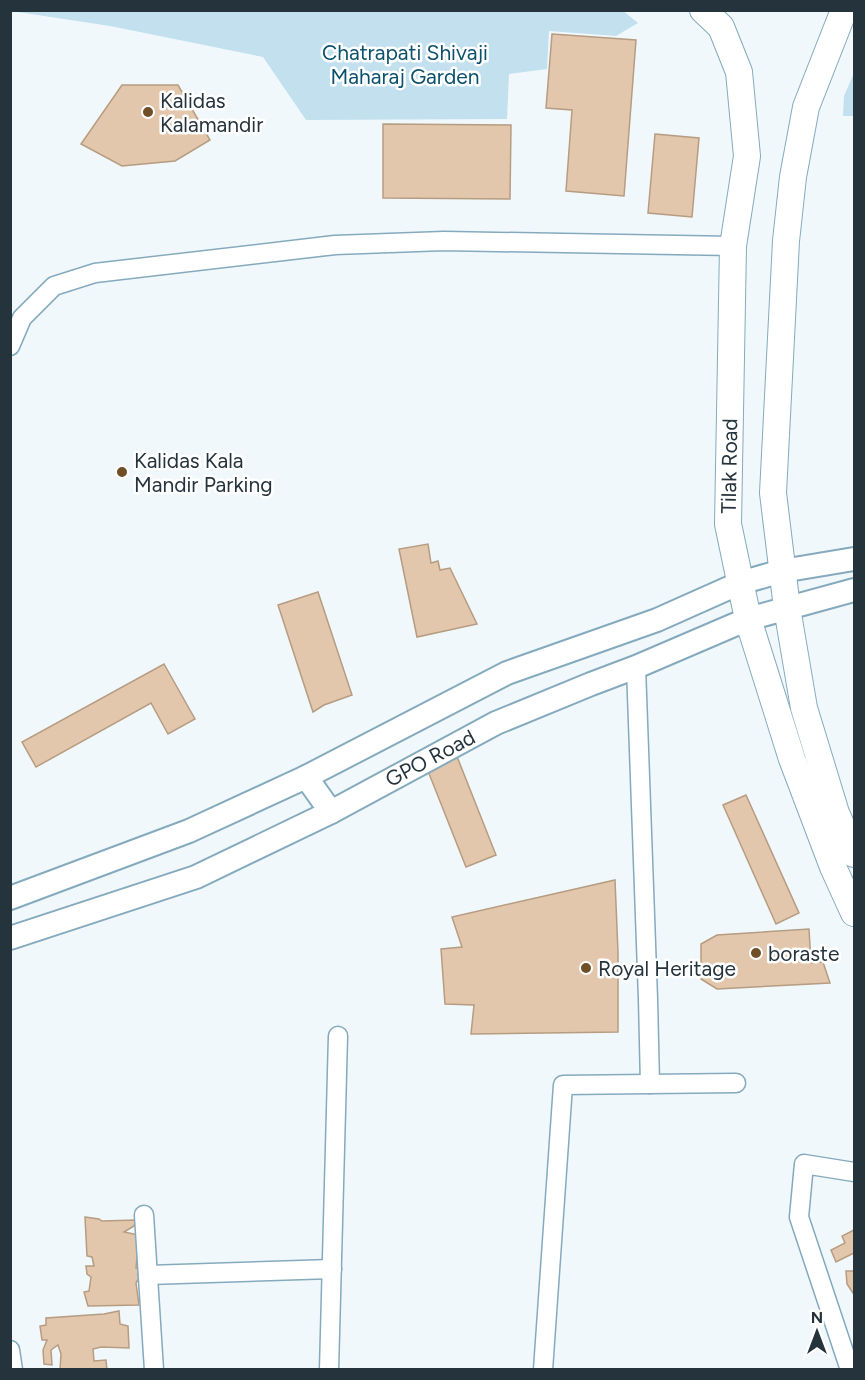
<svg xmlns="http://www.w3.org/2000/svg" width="865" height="1380" viewBox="0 0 865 1380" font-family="Figtree,sans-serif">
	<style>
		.green { fill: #c3e0ef }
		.building { fill: #e2c7ac; stroke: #b69c81; stroke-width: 1.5 }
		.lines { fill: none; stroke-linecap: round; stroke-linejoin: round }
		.minor-casing { stroke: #85aabd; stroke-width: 21 }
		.tertiary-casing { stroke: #85aabd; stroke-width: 26 }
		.secondary-casing { stroke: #85aabd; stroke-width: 28 }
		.minor { stroke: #fff; stroke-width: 18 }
		.tertiary { stroke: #fff; stroke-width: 22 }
		.secondary { stroke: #fff; stroke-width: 26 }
		.poi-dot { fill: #704e26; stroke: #fff; stroke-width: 2 }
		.labels { text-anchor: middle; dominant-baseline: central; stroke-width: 5; stroke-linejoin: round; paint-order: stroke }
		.park-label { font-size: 21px; fill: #0c516c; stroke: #fff }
		.poi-label { font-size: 21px; fill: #25343c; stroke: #fff; text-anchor: start }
		.street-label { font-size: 21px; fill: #25343c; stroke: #fff }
	</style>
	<rect width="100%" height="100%" fill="#f0f8fc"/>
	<g class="green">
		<polygon points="622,10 638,23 616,36 549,31 547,69 509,74 507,119 306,120 263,57 110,26 11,11"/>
		<polygon points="854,73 854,116 843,116 844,96"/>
	</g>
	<g class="building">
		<polygon points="552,34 636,40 624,196 566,191 572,110 546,108"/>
		<polygon points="122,85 178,85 210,140 175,161 122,166 81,144"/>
		<polygon points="383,124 511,125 510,199 383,198"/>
		<polygon points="655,134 699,138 692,217 648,213"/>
		<polygon points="428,544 431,563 438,561 440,570 450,568 477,624 417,637 399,549"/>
		<polygon points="318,592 352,695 324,705 313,712 278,605"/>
		<polygon points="164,664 195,719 168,734 151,703 36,767 22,742"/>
		<polygon points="456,754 496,855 466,867 426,766"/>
		<polygon points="746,795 799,913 776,924 723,805"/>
		<polygon points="615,880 618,952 618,1032 471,1034 474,1005 445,1004 441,949 462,947 452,917"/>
		<polygon points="809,929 811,963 823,962 830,983 717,989 701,979 701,944 717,935"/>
		<polygon points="85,1217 99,1219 102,1221 136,1220 134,1226 124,1232 139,1235 136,1268 142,1269 141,1275 136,1283 139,1305 88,1306 84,1292 89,1291 91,1277 87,1274 86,1266 94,1266 92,1257 87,1256"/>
		<polygon points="854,1230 854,1253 836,1262 831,1250 845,1243 842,1236"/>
		<polygon points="846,1271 854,1271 854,1292 853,1293 847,1284"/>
		<polygon points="119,1311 120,1324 128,1326 129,1348 101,1347 93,1349 94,1361 106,1360 107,1370 60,1370 61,1354 58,1345 51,1350 52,1365 44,1364 43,1350 47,1340 42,1340 40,1326 46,1325 46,1318 104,1314"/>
	</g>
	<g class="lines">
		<g class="minor-casing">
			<g id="minor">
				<polyline points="10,346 22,318 54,286 95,273 335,245 444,241 733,246"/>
				<polyline points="636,667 648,999 650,1084"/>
				<polyline points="144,1215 154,1370"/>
				<polyline points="148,1275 332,1269"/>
				<polyline points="10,1350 13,1370"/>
				<polyline points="329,1370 338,1036"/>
				<polyline points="543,1370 563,1085 736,1083"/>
				<polyline points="850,1370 799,1217 804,1164 854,1172"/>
			</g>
		</g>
		<g class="tertiary-casing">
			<g id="tertiary">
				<polyline points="306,777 331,812"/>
				<polyline points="10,898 189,831 306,777 507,673 657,620 740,583 782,571 854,559"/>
				<polyline points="10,938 196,877 331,812 496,723 591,684 636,667 748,619 854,590"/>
			</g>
		</g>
		<g class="secondary-casing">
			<g id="secondary">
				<polyline points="703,10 721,27 739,72 747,156 733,246 728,524 748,619 792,759 833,867 854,913"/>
				<polyline points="844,10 806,107 793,177 786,241 773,493 787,608 804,708 836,813 854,854"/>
			</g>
		</g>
		<use href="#minor" class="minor"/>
		<use href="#tertiary" class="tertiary"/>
		<use href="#secondary" class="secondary"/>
	</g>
	<g class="poi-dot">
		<circle cx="148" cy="112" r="6"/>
		<circle cx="122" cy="472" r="6"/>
		<circle cx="756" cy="953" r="6"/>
		<circle cx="586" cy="968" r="6"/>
	</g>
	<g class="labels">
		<g class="park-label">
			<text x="405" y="52">Chatrapati Shivaji<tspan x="405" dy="24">Maharaj Garden</tspan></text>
		</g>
		<g class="poi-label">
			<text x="160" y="100">Kalidas<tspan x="160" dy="24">Kalamandir</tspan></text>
			<text x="134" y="460">Kalidas Kala<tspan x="134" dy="24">Mandir Parking</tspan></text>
			<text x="768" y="953">boraste</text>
			<text x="598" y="968">Royal Heritage</text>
		</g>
		<g class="street-label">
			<text transform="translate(729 466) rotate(-89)">Tilak Road</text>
			<text transform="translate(430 758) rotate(-28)">GPO Road</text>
		</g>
	</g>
	<rect width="865" height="1380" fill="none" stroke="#25343c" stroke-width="24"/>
	<g transform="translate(817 1332)" stroke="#ffffff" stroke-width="4.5" paint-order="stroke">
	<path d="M0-4.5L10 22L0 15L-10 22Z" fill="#25343c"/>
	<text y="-9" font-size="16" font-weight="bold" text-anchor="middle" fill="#25343c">N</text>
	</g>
</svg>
